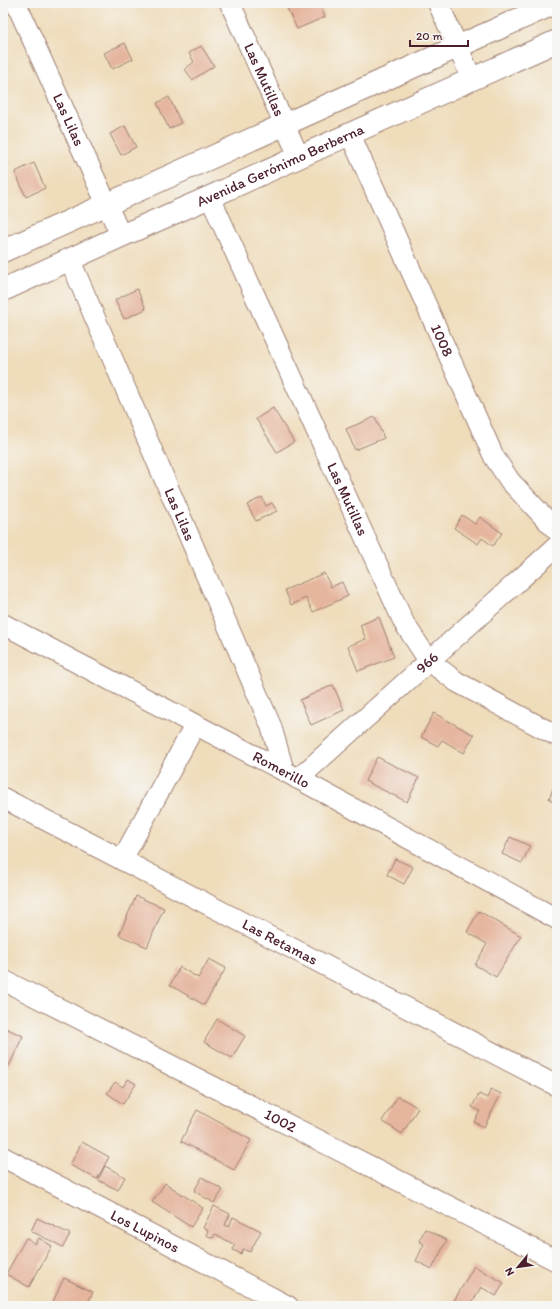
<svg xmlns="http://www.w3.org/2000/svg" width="560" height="1309" viewBox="0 0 560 1309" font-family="Itim,sans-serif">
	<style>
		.building { fill: #e5b59e }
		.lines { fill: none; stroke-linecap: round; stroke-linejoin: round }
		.minor-casing { stroke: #9c7e72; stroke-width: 22 }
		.tertiary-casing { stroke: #9c7e72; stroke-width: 24 }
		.minor { stroke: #fff; stroke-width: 20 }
		.tertiary { stroke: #fff; stroke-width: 22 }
		.labels { text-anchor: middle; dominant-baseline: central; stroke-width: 3.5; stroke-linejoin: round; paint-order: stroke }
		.street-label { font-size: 15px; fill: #4a1f2b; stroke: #f6f6f2 }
	</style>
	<rect width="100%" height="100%" fill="#f6f6f2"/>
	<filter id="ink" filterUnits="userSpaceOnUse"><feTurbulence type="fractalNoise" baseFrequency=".025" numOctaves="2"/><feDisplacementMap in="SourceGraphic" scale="8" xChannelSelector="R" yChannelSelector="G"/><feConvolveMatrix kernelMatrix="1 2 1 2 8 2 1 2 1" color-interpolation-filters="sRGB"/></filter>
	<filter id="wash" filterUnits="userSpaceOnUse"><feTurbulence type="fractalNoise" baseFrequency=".012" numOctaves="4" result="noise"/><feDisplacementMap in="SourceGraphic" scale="16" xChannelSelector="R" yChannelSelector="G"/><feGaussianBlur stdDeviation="0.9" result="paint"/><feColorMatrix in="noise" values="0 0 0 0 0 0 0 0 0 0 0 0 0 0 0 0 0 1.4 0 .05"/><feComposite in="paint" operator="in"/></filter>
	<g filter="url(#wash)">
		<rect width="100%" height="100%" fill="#efdcba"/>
		<g id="blocks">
			<g class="building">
				<polygon points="292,3 319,3 325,17 297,29 286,6"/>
				<polygon points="125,43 133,59 112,69 104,53"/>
				<polygon points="201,46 214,66 192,80 185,69 194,62 189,53"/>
				<polygon points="169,97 181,123 169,129 157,103"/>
				<polygon points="125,126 136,147 121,155 110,134"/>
				<polygon points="34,163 45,188 26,197 15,172"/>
				<polygon points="137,289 146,309 124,319 115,300"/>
				<polygon points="273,408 294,442 277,452 256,419"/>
				<polygon points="375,417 384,438 355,450 346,429"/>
				<polygon points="262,497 266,506 272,503 277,511 256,521 247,505"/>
				<polygon points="462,515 475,524 480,517 502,533 493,546 482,538 478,544 454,528"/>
				<polygon points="324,573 331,587 342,582 348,596 313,612 306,598 291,605 285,590"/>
				<polygon points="379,617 394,657 358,671 348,646 366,639 360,625"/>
				<polygon points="333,685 344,710 311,725 300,700"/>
				<polygon points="434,713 474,735 464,753 442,740 438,746 421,737"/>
				<polygon points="377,757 419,778 407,802 365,781"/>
				<polygon points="557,778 557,803 549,799"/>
				<polygon points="510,837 530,846 522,863 502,854"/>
				<polygon points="395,859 413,867 404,884 387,875"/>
				<polygon points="136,896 164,908 147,947 119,935"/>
				<polygon points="479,911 521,936 496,977 475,965 487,944 467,932"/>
				<polygon points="209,959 226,968 204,1005 170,985 180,967 198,978"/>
				<polygon points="217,1019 245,1036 232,1058 204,1042"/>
				<polygon points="3,1027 23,1036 9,1066 3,1063"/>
				<polygon points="128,1079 136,1084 123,1104 107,1093 115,1082 123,1087"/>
				<polygon points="491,1089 501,1094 484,1127 474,1122 480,1111 472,1107 479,1094 487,1098"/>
				<polygon points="398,1096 418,1108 402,1134 382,1121"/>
				<polygon points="197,1110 251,1140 234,1170 181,1141"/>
				<polygon points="82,1142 109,1157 97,1179 70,1165"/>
				<polygon points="105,1166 125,1177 118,1190 98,1180"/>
				<polygon points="202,1177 223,1190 214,1203 194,1191"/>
				<polygon points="165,1183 203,1208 191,1227 152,1202"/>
				<polygon points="214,1206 230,1214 225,1225 229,1227 233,1217 261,1231 250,1252 243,1249 241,1254 233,1250 235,1245 215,1234 213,1238 206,1235 208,1231 203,1228"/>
				<polygon points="37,1218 70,1234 63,1247 31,1231"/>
				<polygon points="425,1229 447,1240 432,1269 416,1261 424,1244 419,1241"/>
				<polygon points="26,1238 35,1244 39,1238 52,1246 29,1287 6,1274"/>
				<polygon points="474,1266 504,1283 496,1296 481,1287 470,1306 451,1306"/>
				<polygon points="64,1278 93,1292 86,1306 51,1306"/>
			</g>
		</g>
	</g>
	<g filter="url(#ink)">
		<use href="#blocks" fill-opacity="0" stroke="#9c7e72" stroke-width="1"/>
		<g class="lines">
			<g class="minor-casing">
				<g id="minor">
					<path id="s1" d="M16 3 121 236"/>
					<path id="s2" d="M230 3 299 157"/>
					<polyline points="438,3 472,79"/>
					<path id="s3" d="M350 134 494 457 510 481 557 531"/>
					<path id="s4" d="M210 197 404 623 429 661 457 682 557 736"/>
					<path id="s5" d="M70 260 271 726 284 771"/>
					<path id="s6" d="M3 624 284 771 557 919"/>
					<path id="s7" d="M298 779 557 546"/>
					<path id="s8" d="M3 798 557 1086"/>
					<polyline points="122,860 195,725"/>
					<path id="s9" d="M3 980 557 1261"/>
					<path id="s10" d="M3 1157 288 1306"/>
				</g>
			</g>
			<g class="tertiary-casing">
				<g id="tertiary">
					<polyline points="3,251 555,3"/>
					<path id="s11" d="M3 290 121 236 210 197 557 41"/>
				</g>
			</g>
			<use href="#minor" class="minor"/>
			<use href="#tertiary" class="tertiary"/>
		</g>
	</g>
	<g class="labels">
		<g class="street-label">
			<text stroke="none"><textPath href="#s2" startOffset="84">Las Mutillas</textPath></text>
			<text stroke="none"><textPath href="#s1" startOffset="128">Las Lilas</textPath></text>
			<text stroke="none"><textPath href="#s11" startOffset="304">Avenida Gerónimo Berberna</textPath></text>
			<text stroke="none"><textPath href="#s3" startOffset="226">1008</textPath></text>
			<text stroke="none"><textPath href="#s4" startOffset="332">Las Mutillas</textPath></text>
			<text stroke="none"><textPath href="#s5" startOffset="277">Las Lilas</textPath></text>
			<text stroke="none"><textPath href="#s7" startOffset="174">966</textPath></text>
			<text stroke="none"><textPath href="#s6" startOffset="314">Romerillo</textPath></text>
			<text stroke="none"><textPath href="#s8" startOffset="312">Las Retamas</textPath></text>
			<text stroke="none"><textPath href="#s9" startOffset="311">1002</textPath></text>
			<text stroke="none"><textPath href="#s10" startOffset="160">Los Lupinos</textPath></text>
		</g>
	</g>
	<rect width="560" height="1309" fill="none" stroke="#f6f6f2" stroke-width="16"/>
	<g transform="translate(518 1267) rotate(241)" stroke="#f6f6f2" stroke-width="3" paint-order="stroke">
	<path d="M0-3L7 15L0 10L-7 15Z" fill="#4a1f2b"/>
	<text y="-6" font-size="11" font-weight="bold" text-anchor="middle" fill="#4a1f2b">N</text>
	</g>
	<path d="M410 40v6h58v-6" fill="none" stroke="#4a1f2b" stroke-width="2"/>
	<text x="416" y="40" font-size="12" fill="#4a1f2b" stroke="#f6f6f2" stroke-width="3" paint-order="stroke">20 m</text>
</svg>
